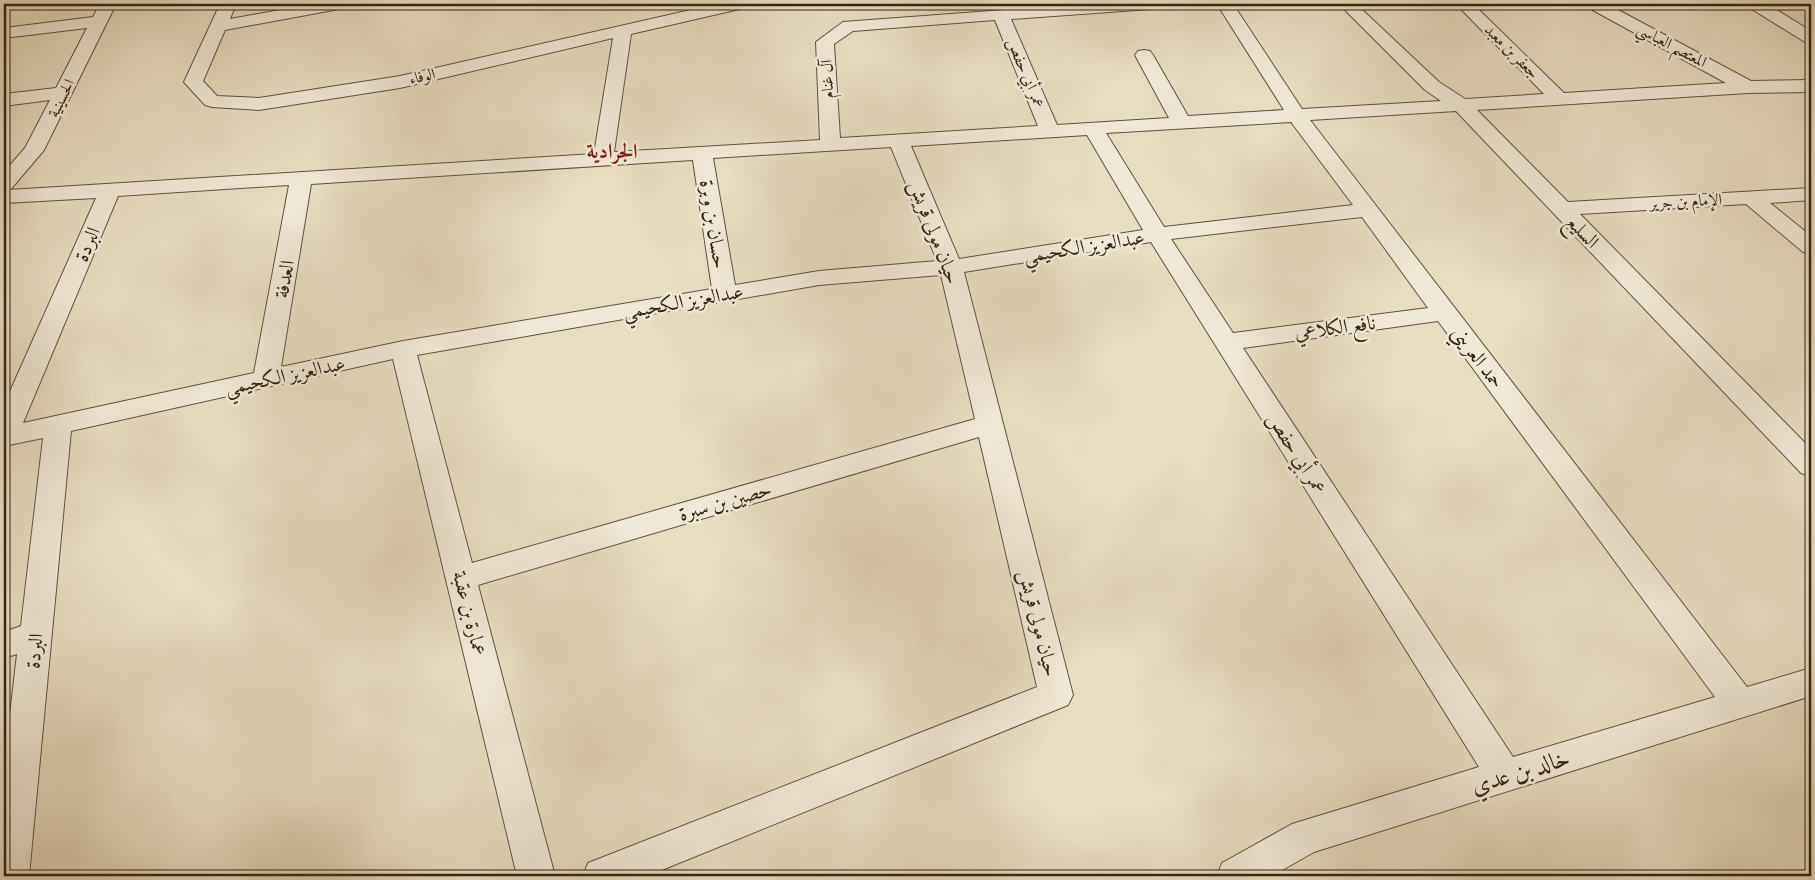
<svg xmlns="http://www.w3.org/2000/svg" width="1815" height="880" viewBox="0 0 1815 880" font-family="'EB Garamond',Amiri,serif">
	<style>
		.lines { fill: none; stroke-linecap: round; stroke-linejoin: round }
		.minor-casing { stroke: #60533f; stroke-width: 2 }
		.minor { fill: #f1e9d7; fill-rule: evenodd }
		.labels { text-anchor: middle; dominant-baseline: central; stroke-width: 5; stroke-linejoin: round; paint-order: stroke }
		.far-street-label { font-size: 16px; fill: #332513; stroke: #f1e9d7 }
		.street-label { font-size: 20px; fill: #332513; stroke: #f1e9d7 }
		.far-district-label { font-size: 21px; font-weight: bold; fill: #7a1f14; stroke: #f1e9d7 }
		.near-street-label { font-size: 24px; fill: #332513; stroke: #f1e9d7 }
	</style>
	<rect width="100%" height="100%" fill="#e9ddc2"/>
	<filter id="stains"><feTurbulence type="fractalNoise" baseFrequency=".004" numOctaves="4"/><feColorMatrix values="0 0 0 0 .2 0 0 0 0 .09 0 0 0 0 .02 0 0 0 .5 -.17"/></filter>
	<radialGradient id="worn" r=".72"><stop offset=".6" stop-color="#630" stop-opacity="0"/><stop offset="1" stop-color="#630" stop-opacity=".3"/></radialGradient>
	<g class="lines">
		<g class="minor-casing">
			<g id="minor">
				<path d="M100 4H116L44 150 11 189 8 190 594 154 613 38 400 88 259 110 212 107 205 105 184 82 220 4H236L230 19 313 4H347L345 8 339 9 225 30 203 81 217 96 259 98 400 76 717 4H746L744 8 631 34 614 152 820 140 816 42 843 22 1085 4H1158L1156 8 1150 9 1011 19 1057 125 1169 118 1135 55 1138 51 1144 50 1150 51 1153 55 1188 116 1284 110 1217 4H1233L1302 109 1441 101 1425 90 1339 4H1356L1439 82 1465 99 1544 94 1456 4H1473L1564 93 1726 83 1589 8 1587 4H1607L1751 81 1811 80V92L1748 93 1477 110 1568 202 1811 188V200L1770 203 1811 236V254L1803 252 1746 204 1580 214 1811 449V476L1801 473 1456 111 1310 120 1747 687 1811 668V696L1314 852 1272 876H1217L1222 863 1292 824 1479 767 1151 242 964 272 1073 695 1068 705 647 876H583L588 863 1037 687 979 437 478 585 555 876H517L393 359 71 431 29 876H4V767L17 654 4 658V632L21 626 43 438 4 446V405L96 198 4 203V172L25 148 50 100 4 106V94L56 88 87 28 4 38V28L93 17ZM995 20 1038 126 840 138 834 44 853 31ZM1291 122 1353 205 1164 227 1106 133ZM1087 135 1143 230 959 259 911 146ZM891 147 937 261 819 271 735 285 713 158ZM693 160 712 289 403 341 281 367 311 184ZM289 185 254 373 23 423 118 196ZM1362 217 1428 308 1233 333 1171 239ZM941 275 975 419 472 563 417 355 819 285ZM1438 321 1715 697 1513 757 1243 348Z"/>
				<polygon points="1748,4 1767,4 1811,31 1811,43 1805,42 1750,8"/>
			</g>
		</g>
		<use href="#minor" class="minor"/>
	</g>
	<g class="labels">
		<g class="far-street-label">
			<text transform="translate(1672 45) rotate(28)">المعتصم العباسي</text>
			<text transform="translate(1512 51) rotate(45)">جعفر بن معبد</text>
			<text transform="translate(1026 73) rotate(67)">عمر أبي حفص</text>
			<text transform="translate(422 76) rotate(-13)">الوفاء</text>
			<text transform="translate(827 79) rotate(-92)">آل غنام</text>
			<text transform="translate(61 98) rotate(-63)">الحسينية</text>
			<text transform="translate(1686 201) rotate(-3)">الإمام بن جرير</text>
		</g>
		<g class="street-label">
			<text transform="translate(714 224) rotate(81)">حسان بن وبرة</text>
			<text transform="translate(1583 231) rotate(46)">السليع</text>
			<text transform="translate(935 232) rotate(69)">حيان مولى قريش</text>
			<text transform="translate(87 244) rotate(-66)">البردة</text>
			<text transform="translate(1084 246) rotate(-9)">عبدالعزيز الكحيمي</text>
			<text transform="translate(284 279) rotate(-80)">العدفة</text>
			<text transform="translate(683 301) rotate(-10)">عبدالعزيز الكحيمي</text>
			<text transform="translate(1335 327) rotate(-7)">نافع الكلاعي</text>
			<text transform="translate(1478 357) rotate(53)">حمد العريني</text>
			<text transform="translate(285 375) rotate(-12)">عبدالعزيز الكحيمي</text>
			<text transform="translate(1297 453) rotate(57)">عمر أبي حفص</text>
			<text transform="translate(725 501) rotate(-16)">حصين بن سبرة</text>
			<text transform="translate(470 613) rotate(76)">عمارة بن عقبة</text>
			<text transform="translate(1039 623) rotate(76)">حيان مولى قريش</text>
			<text transform="translate(34 651) rotate(-84)">البردة</text>
		</g>
		<g class="far-district-label">
			<text x="612" y="150">الجرادية</text>
		</g>
		<g class="near-street-label">
			<text transform="translate(1520 771) rotate(-17)">خالد بن عدي</text>
		</g>
	</g>
	<rect width="1815" height="880" fill="none" stroke="#e9ddc2" stroke-width="20"/>
	<rect x="5" y="5" width="1805" height="870" fill="none" stroke="#332513" stroke-width="2.5"/>
	<rect x="10" y="10" width="1795" height="860" fill="none" stroke="#332513"/>
	<rect width="100%" height="100%" filter="url(#stains)"/>
	<rect width="100%" height="100%" fill="url(#worn)"/>
</svg>
